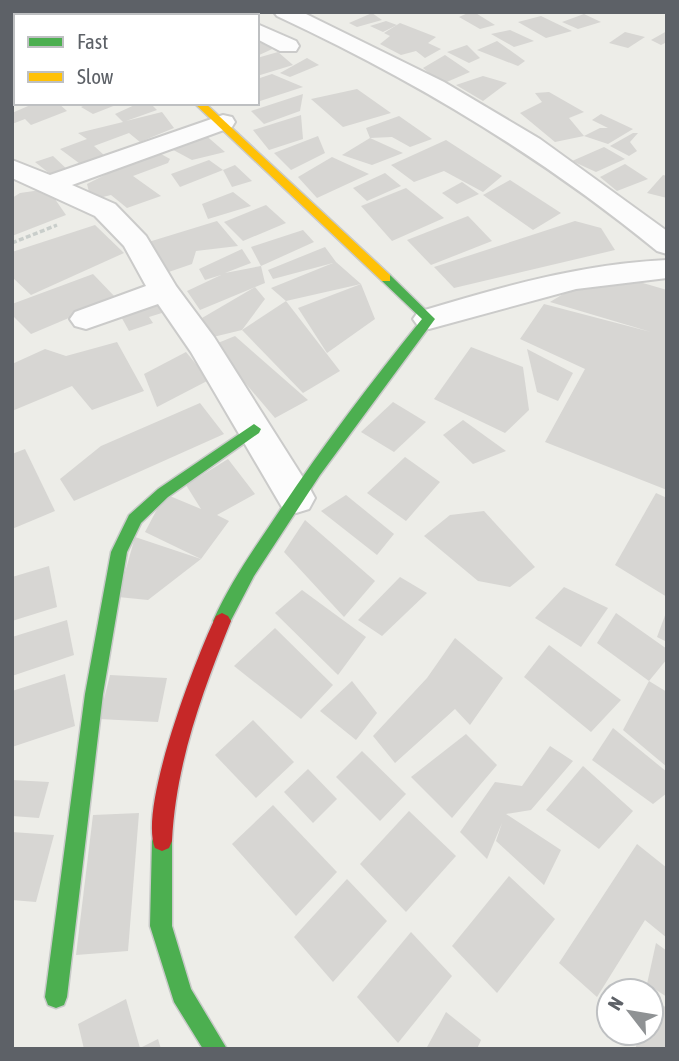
<svg xmlns="http://www.w3.org/2000/svg" width="679" height="1061" viewBox="0 0 679 1061" font-family="'Asap Condensed',sans-serif">
	<style>
		.building { fill: #d7d6d3 }
		.lines { fill: none; stroke-linecap: round; stroke-linejoin: round }
		.street-casing { stroke: #cbcbca; stroke-width: 4 }
		.fast-casing { stroke: #c9cac9; stroke-width: 3 }
		.slow-casing { stroke: #c9cac9; stroke-width: 3 }
		.jam-casing { stroke: #c9cac9; stroke-width: 3 }
		.path { stroke: #c9cecb; stroke-width: 3.5; stroke-dasharray: 5 2.5; stroke-linecap: butt }
		.street { fill: #fcfcfc; fill-rule: evenodd }
		.fast { fill: #4caf50; fill-rule: evenodd }
		.slow { fill: #ffc107; fill-rule: evenodd }
		.jam { fill: #c62828; fill-rule: evenodd }
	</style>
	<rect width="100%" height="100%" fill="#edede8"/>
	<g class="building">
		<polygon points="112,12 186,12 186,13 178,16 103,16"/>
		<polygon points="470,12 474,12 495,25 480,29 459,17"/>
		<polygon points="372,13 382,20 357,27 349,23"/>
		<polygon points="584,14 601,22 578,29 562,22"/>
		<polygon points="541,16 572,31 546,38 518,22"/>
		<polygon points="386,21 397,25 383,32 370,26"/>
		<polygon points="400,23 436,37 428,43 441,49 425,58 416,51 401,55 380,44 390,36 384,33"/>
		<polygon points="510,30 534,41 514,47 491,34"/>
		<polygon points="667,31 667,42 661,45 651,40"/>
		<polygon points="625,32 645,37 628,48 609,43"/>
		<polygon points="257,34 281,45 257,56"/>
		<polygon points="497,41 525,61 518,66 477,50"/>
		<polygon points="467,45 480,58 469,63 447,52"/>
		<polygon points="278,52 293,65 257,76 257,58"/>
		<polygon points="445,55 470,72 442,84 423,68"/>
		<polygon points="307,58 319,65 290,77 280,73"/>
		<polygon points="272,74 303,87 257,102 257,79"/>
		<polygon points="483,76 507,83 483,101 456,85"/>
		<polygon points="357,89 391,113 343,127 311,99"/>
		<polygon points="549,92 584,112 569,118 584,136 555,142 520,113 542,102 535,93"/>
		<polygon points="303,94 300,111 264,124 251,111"/>
		<polygon points="35,103 58,103 67,111 31,125 25,119 12,124 12,113"/>
		<polygon points="89,103 121,103 93,114 81,107"/>
		<polygon points="139,103 150,103 157,110 126,121 162,112 174,128 140,142 129,133 94,146 105,156 83,166 60,149 87,139 78,133 123,122 115,114"/>
		<polygon points="601,114 633,129 608,144 584,136 600,128 608,128 592,120"/>
		<polygon points="301,115 303,139 269,150 253,130"/>
		<polygon points="399,116 432,139 410,147 392,137 370,138 366,128"/>
		<polygon points="203,133 225,152 192,160 164,145"/>
		<polygon points="633,133 638,133 630,142 637,151 629,156 610,146"/>
		<polygon points="318,136 325,153 291,170 274,153"/>
		<polygon points="370,138 403,153 372,165 342,155"/>
		<polygon points="446,140 502,176 483,192 444,171 414,182 391,165"/>
		<polygon points="604,147 625,159 596,172 572,161"/>
		<polygon points="154,150 170,159 168,163 133,176 161,196 127,208 111,195 91,200 87,184"/>
		<polygon points="53,156 71,173 54,177 35,162"/>
		<polygon points="332,157 369,174 317,198 298,177"/>
		<polygon points="209,160 223,170 180,187 171,174"/>
		<polygon points="625,164 648,179 617,191 600,177"/>
		<polygon points="235,165 252,181 232,187 223,170"/>
		<polygon points="385,173 401,186 367,201 353,188"/>
		<polygon points="663,175 667,176 667,198 647,193"/>
		<polygon points="510,180 561,213 533,230 483,195"/>
		<polygon points="462,182 479,194 457,204 442,193"/>
		<polygon points="406,188 444,218 392,241 361,206"/>
		<polygon points="48,189 66,215 12,236 12,198 20,193"/>
		<polygon points="233,192 251,206 208,219 202,204"/>
		<polygon points="266,205 286,223 243,241 224,222"/>
		<polygon points="468,216 492,241 431,265 407,240"/>
		<polygon points="217,221 238,246 196,251 192,264 160,275 142,244"/>
		<polygon points="575,221 601,228 615,250 454,288 434,267"/>
		<polygon points="95,225 124,253 31,295 12,277 12,252"/>
		<polygon points="303,230 314,242 261,266 251,247"/>
		<polygon points="325,247 336,262 361,284 286,301 271,288 333,263 273,279 268,270"/>
		<polygon points="242,249 251,263 225,273 261,266 265,283 200,310 187,291 221,275 205,280 199,269"/>
		<polygon points="93,274 116,298 31,334 12,315 12,304"/>
		<polygon points="636,281 667,290 667,490 545,442 585,369 520,339 544,304 651,332 550,302 583,282"/>
		<polygon points="361,284 375,319 327,353 298,308"/>
		<polygon points="255,287 265,299 242,330 209,338 202,318"/>
		<polygon points="157,298 165,312 149,317 153,323 129,331 118,311"/>
		<polygon points="286,301 340,371 303,393 242,330"/>
		<polygon points="235,336 308,400 275,418 213,345"/>
		<polygon points="117,342 144,391 92,410 72,386 12,411 12,364 45,349 66,356"/>
		<polygon points="471,347 523,367 529,410 505,433 434,399"/>
		<polygon points="527,349 573,373 558,401 537,392"/>
		<polygon points="186,352 209,380 157,407 144,374"/>
		<polygon points="393,402 426,422 394,452 361,432"/>
		<polygon points="200,403 224,434 74,501 60,479 101,446"/>
		<polygon points="463,420 506,451 473,464 443,435"/>
		<polygon points="25,449 55,511 12,529 12,454"/>
		<polygon points="405,457 440,482 406,521 367,493"/>
		<polygon points="228,459 255,494 217,515 229,521 201,559 145,532 165,494 201,509 186,485"/>
		<polygon points="656,493 667,498 667,597 615,565"/>
		<polygon points="346,495 394,534 377,555 321,511"/>
		<polygon points="484,511 535,567 510,587 478,581 424,536 450,515"/>
		<polygon points="305,520 375,581 344,617 284,552"/>
		<polygon points="135,537 201,559 148,600 118,597"/>
		<polygon points="49,566 57,607 12,621 12,577"/>
		<polygon points="400,577 427,593 382,636 358,620"/>
		<polygon points="564,587 608,608 581,647 535,618"/>
		<polygon points="302,590 366,637 338,675 275,613"/>
		<polygon points="667,610 667,642 657,637"/>
		<polygon points="616,613 667,649 667,659 649,681 597,643"/>
		<polygon points="67,620 74,655 12,676 12,637"/>
		<polygon points="275,628 333,685 301,719 234,666"/>
		<polygon points="455,638 503,678 470,725 455,709 395,763 373,736 427,678"/>
		<polygon points="549,645 621,700 591,732 524,677"/>
		<polygon points="65,674 75,726 12,747 12,691"/>
		<polygon points="110,675 167,678 158,722 99,719"/>
		<polygon points="352,681 377,713 356,740 320,711"/>
		<polygon points="649,681 667,692 667,767 623,730"/>
		<polygon points="253,720 294,762 256,798 215,755"/>
		<polygon points="613,728 667,772 667,793 653,804 592,760"/>
		<polygon points="466,734 497,765 452,818 411,777"/>
		<polygon points="550,746 573,761 531,810 506,814 561,850 544,885 496,841 502,823 487,859 460,832 495,782 522,786"/>
		<polygon points="362,751 406,794 380,821 336,777"/>
		<polygon points="583,766 633,811 599,849 546,810"/>
		<polygon points="308,769 337,799 313,823 284,792"/>
		<polygon points="12,780 49,782 39,818 12,816"/>
		<polygon points="273,805 337,872 296,916 232,844"/>
		<polygon points="409,811 456,856 406,912 360,864"/>
		<polygon points="139,813 128,951 76,955 93,815"/>
		<polygon points="12,832 54,835 36,902 12,900"/>
		<polygon points="637,844 667,868 667,938 645,920 597,997 559,963"/>
		<polygon points="509,876 555,919 497,993 452,946"/>
		<polygon points="347,879 387,921 333,982 294,937"/>
		<polygon points="411,932 452,976 398,1043 357,997"/>
		<polygon points="656,943 667,951 667,997 647,984"/>
		<polygon points="126,999 140,1048 158,1039 161,1049 84,1049 78,1024"/>
		<polygon points="654,1000 667,1008 667,1049 635,1049 641,1033 651,1033 651,1008"/>
		<polygon points="446,1012 481,1040 477,1049 426,1049"/>
	</g>
	<g class="lines">
		<g class="street-casing">
			<g id="street">
				<polygon points="212,12 237,12 239,16 214,16"/>
				<path d="M274 12H302L444 82 540 139 667 231V254L657 251C540 155 414 80 277 16Z"/>
				<polygon points="257,24 296,41 299,46 296,51 280,51 257,39"/>
				<polygon points="223,115 232,117 235,122 232,127 72,185 115,204 146,236 176,286 214,337 309,487 315,498 309,509 296,513 283,509 191,352 158,304 86,329 75,326 70,319 75,312 146,286 124,246 95,216 12,178 12,160 50,175"/>
				<path d="M667 260V278L576 289 429 329 418 326 413 319 418 312C500 287 581 264 667 260Z"/>
			</g>
		</g>
		<g class="fast-casing">
			<g id="fast">
				<polygon points="50,12 61,12 66,16 55,16"/>
				<path d="M386 274 390 275 435 319 320 475 254 576 228 626 222 629 216 626 213 621C231 581 256 546 280 510 324 444 372 381 422 319L382 281V275Z"/>
				<polygon points="254,424 261,429 259,433 168,497 141,523 127,552 103,694 67,997 64,1005 56,1008 48,1005 45,997 85,694 111,552 129,515 158,489"/>
				<polygon points="162,831 169,834 172,841 172,926 191,989 227,1049 203,1049 174,1002 150,926 152,841 155,834"/>
			</g>
		</g>
		<g class="slow-casing">
			<polygon id="slow" points="194,103 205,103 390,275 390,281 382,281"/>
		</g>
		<g class="jam-casing">
			<path id="jam" d="M222 613 228 616 231 621C202 693 176 763 172 841L169 848 162 851 155 848C138 807 196 658 216 616Z"/>
		</g>
		<polyline class="path" points="12,243 57,225"/>
		<use href="#street" class="street"/>
		<use href="#fast" class="fast"/>
		<use href="#slow" class="slow"/>
		<use href="#jam" class="jam"/>
	</g>
	<rect width="679" height="1061" fill="none" stroke="#5d6167" stroke-width="28"/>
	<rect x="14" y="14" width="245" height="91" fill="#ffffff" stroke="#bec0c2" stroke-width="2"/>
	<rect x="28" y="37" width="35" height="10" fill="#4caf50" stroke="#bec0c2" stroke-width="2"/>
	<text x="77" y="49" font-size="21" fill="#5d6167">Fast</text>
	<rect x="28" y="72" width="35" height="10" fill="#ffc107" stroke="#bec0c2" stroke-width="2"/>
	<text x="77" y="84" font-size="21" fill="#5d6167">Slow</text>
	<g transform="translate(630 1012) rotate(301)"><circle r="33" fill="#ffffff" stroke="#bec0c2" stroke-width="2"/>
	<path d="M0-5L12 26L0 18L-12 26Z" fill="#8f9294"/>
	<text y="-10" font-size="19" font-weight="bold" text-anchor="middle" fill="#5d6167">N</text>
	</g>
</svg>
